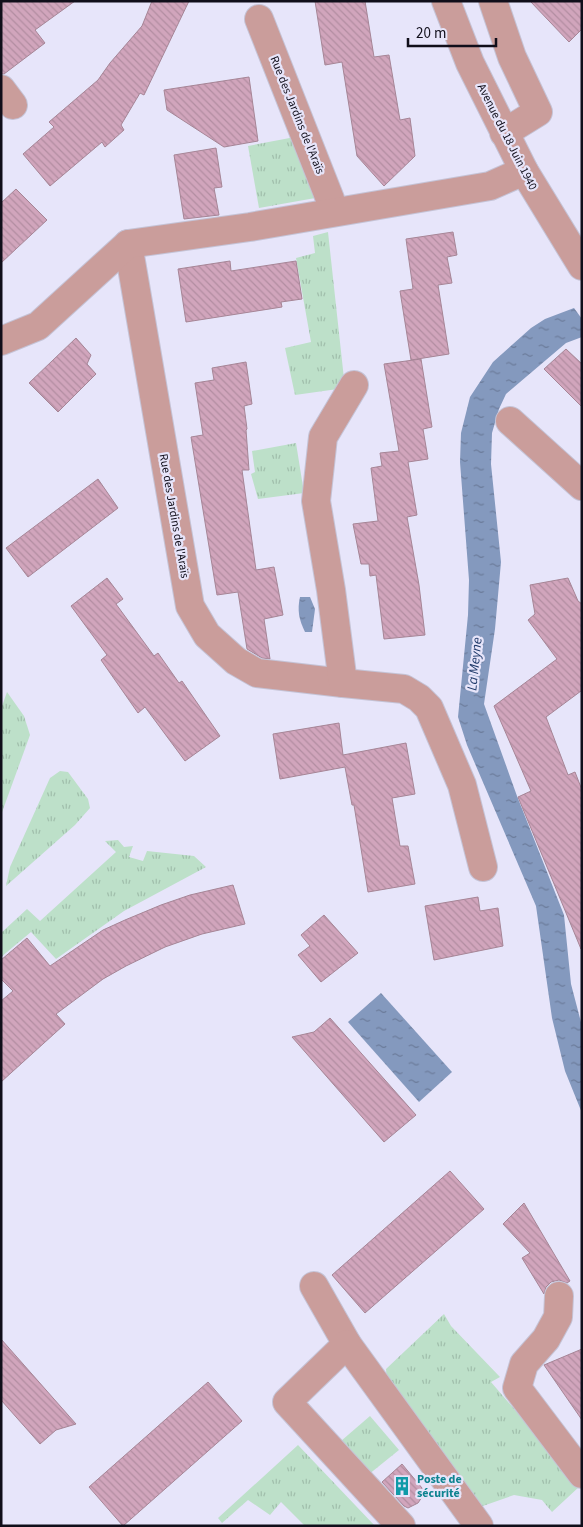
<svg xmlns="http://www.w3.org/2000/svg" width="583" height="1527" viewBox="0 0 583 1527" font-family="'Source Sans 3',sans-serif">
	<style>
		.grass { fill: url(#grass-tufts) }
		.water { fill: url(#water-ripples) }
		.building { fill: url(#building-back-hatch); stroke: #a68596 }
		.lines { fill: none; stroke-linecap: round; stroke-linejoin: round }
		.minor-casing { stroke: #c5c3d6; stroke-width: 30 }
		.minor { stroke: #ca9d9b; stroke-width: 28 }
		.labels { text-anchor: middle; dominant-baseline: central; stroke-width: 4.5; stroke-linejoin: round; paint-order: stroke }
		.street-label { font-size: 12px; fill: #100e1a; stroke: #e7e5fa }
		.culture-label { font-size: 12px; font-weight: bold; fill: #0d838f; stroke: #e7e5fa; text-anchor: start }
		.water-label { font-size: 14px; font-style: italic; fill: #1f3a6a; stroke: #e7e5fa }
	</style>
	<defs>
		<pattern id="grass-tufts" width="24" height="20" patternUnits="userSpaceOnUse" patternTransform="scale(1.25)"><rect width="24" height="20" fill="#bde0c9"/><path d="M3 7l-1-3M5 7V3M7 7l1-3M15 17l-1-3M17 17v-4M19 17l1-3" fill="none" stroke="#a1bfac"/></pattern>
		<pattern id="water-ripples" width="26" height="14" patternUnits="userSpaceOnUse" patternTransform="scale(1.25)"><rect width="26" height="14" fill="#8499be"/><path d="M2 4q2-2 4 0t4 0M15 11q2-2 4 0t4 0" fill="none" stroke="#6b7b9a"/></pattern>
		<pattern id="building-back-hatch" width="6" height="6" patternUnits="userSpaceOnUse" patternTransform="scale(1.25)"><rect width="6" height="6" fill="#d1a5bc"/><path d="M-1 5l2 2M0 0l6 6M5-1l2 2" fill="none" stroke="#b28da1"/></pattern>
	</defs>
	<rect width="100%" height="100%" fill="#e7e5fa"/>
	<g class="grass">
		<polygon points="295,137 321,197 259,208 248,146"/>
		<polygon points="328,232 345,388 295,395 285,348 311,342 296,258 315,253 313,236"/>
		<polygon points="296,443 304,493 258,499 251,474 255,472 252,451"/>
		<polygon points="7,692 24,716 30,735 1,815 1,709"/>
		<polygon points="60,771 68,772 88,799 90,808 75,825 6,886 10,867 50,778"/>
		<polygon points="118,840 124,847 133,846 129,857 143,861 147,851 194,856 206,867 124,911 56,959 31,932 1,957 1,933 27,909 40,921 116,852 105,841"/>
		<polygon points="444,1314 451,1326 500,1377 491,1382 580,1486 552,1512 542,1500 514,1495 480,1507 387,1382 386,1369"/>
		<polygon points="370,1416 399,1450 368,1475 341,1441"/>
		<polygon points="298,1445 375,1526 305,1526 281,1502 270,1515 248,1500 222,1523 218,1518"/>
	</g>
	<g class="water">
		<polygon points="574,308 582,319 582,337 566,343 506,394 499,409 492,433 491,464 501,562 495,629 484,704 517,796 564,915 571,984 582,1026 582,1113 565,1071 552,1018 536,906 467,745 458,717 468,615 469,580 460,462 461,433 470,397 493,362 531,328 545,319"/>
		<path d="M300 597H310L315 609 312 632H305C299 620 297 610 300 597Z"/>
		<polygon points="381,993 452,1072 419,1102 348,1022"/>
	</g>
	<g class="building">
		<polygon points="1,1 75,1 35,30 45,43 4,74 1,74"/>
		<polygon points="152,1 189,1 144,95 140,93 121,125 124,130 105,147 102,142 50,186 23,154 54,127 49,122 98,80 110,63 142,26"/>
		<polygon points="315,1 365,1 374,57 389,55 400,120 410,118 415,156 384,186 357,156 342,62 325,65"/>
		<polygon points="530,1 582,1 582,29 569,42"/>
		<polygon points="249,77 258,141 224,147 167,110 164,90"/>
		<polygon points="216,148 222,187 214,188 219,215 184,219 174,155"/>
		<polygon points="16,189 47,220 1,263 1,203"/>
		<polygon points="453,232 457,255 447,257 452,283 438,285 449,354 411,360 400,291 413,289 406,239"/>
		<polygon points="230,261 231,271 296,261 302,299 281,302 282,307 186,322 178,269"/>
		<polygon points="76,338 91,355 87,364 96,374 58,412 29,383"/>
		<polygon points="566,349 582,364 582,407 544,369"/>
		<polygon points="421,359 432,427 423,429 428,459 408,462 417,515 407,517 419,585 425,635 384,639 376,575 370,576 369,564 361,564 353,524 378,521 371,468 382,466 380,453 399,451 384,364"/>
		<polygon points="246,362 252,404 244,406 247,429 246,430 249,470 242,470 256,570 274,567 283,615 264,619 270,659 262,658 247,649 238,592 217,595 191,437 203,435 195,383 214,380 212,368"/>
		<polygon points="98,479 118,508 28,577 6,548"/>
		<polygon points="107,578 123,599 116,604 154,656 158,653 179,683 182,681 220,736 185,761 145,707 138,713 101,660 107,655 71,606"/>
		<polygon points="568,578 578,601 582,604 582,693 581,691 546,717 568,775 575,772 582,790 581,949 518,797 531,791 494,706 557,659 528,620 535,614 530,585"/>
		<polygon points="339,723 343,755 406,743 415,794 392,798 400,846 408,846 415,884 368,892 354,805 352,805 345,767 280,779 273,734"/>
		<polygon points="233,885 245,924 202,934 165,947 126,966 103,979 56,1014 65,1024 1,1082 1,1001 13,991 1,979 1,960 27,938 50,966 103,930 125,920 161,905 190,895"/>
		<polygon points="478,897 480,911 498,908 503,946 434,960 425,906"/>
		<polygon points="324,915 358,953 321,982 298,955 310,946 301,935"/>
		<polygon points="330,1018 416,1115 384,1142 292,1037 314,1032"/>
		<polygon points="450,1171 484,1209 365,1313 332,1275"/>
		<polygon points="524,1203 570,1281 567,1283 559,1280 551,1282 546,1287 544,1294 522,1258 530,1253 503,1224"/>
		<polygon points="1,1339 76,1424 56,1430 40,1444 1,1400"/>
		<polygon points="582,1349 582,1420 544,1365"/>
		<polygon points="208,1382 242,1421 123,1526 89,1487"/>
		<polygon points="402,1464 422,1488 422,1497 418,1503 408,1508 404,1506 382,1482"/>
	</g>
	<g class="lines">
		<g class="minor-casing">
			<g id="minor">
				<polyline points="446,1 470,63 524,171 582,266"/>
				<polyline points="493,1 512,57 538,112 504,133"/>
				<polyline points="259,19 330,199 333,212"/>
				<polyline points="1,89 13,105"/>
				<polyline points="128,244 190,606 207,635 236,661 257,673 343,683"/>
				<polyline points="1,341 38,326 128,244 250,227 490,186 524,171"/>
				<polyline points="354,385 323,437 316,501 331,590 343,683 404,689 419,698 429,708 462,785 483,867"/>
				<polyline points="510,421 582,486"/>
				<polyline points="314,1286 347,1344"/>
				<polyline points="559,1296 558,1317 546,1339 524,1364 517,1388 582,1474"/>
				<polyline points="401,1526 287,1402 347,1344 479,1526"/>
			</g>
		</g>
		<use href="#minor" class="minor"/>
	</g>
	<defs>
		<g id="building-bare" transform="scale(1.5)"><path d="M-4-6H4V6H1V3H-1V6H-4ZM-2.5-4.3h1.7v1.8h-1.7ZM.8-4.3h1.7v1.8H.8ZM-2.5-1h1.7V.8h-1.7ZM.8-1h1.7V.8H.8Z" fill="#0f9aa8" stroke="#e7e5fa" stroke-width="2.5" paint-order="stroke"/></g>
	</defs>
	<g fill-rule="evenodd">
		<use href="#building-bare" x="402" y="1486"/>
	</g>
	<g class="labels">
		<g class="street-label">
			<text transform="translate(297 115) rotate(68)">Rue des Jardins de l'Araïs</text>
			<text transform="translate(507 137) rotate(63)">Avenue du 18 Juin 1940</text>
			<text transform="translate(174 516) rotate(80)">Rue des Jardins de l'Araïs</text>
		</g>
		<g class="culture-label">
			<text x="417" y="1479">Poste de<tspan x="417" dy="14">sécurité</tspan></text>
		</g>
		<g class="water-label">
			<text transform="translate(475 664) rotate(-84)">La Meyne</text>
		</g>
	</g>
	<rect width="583" height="1527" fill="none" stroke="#100e1a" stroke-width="5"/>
	<path d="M408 38v8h88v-8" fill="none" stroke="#100e1a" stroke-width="2.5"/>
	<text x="416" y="38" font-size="15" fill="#100e1a" stroke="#e7e5fa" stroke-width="4" paint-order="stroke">20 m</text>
</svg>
